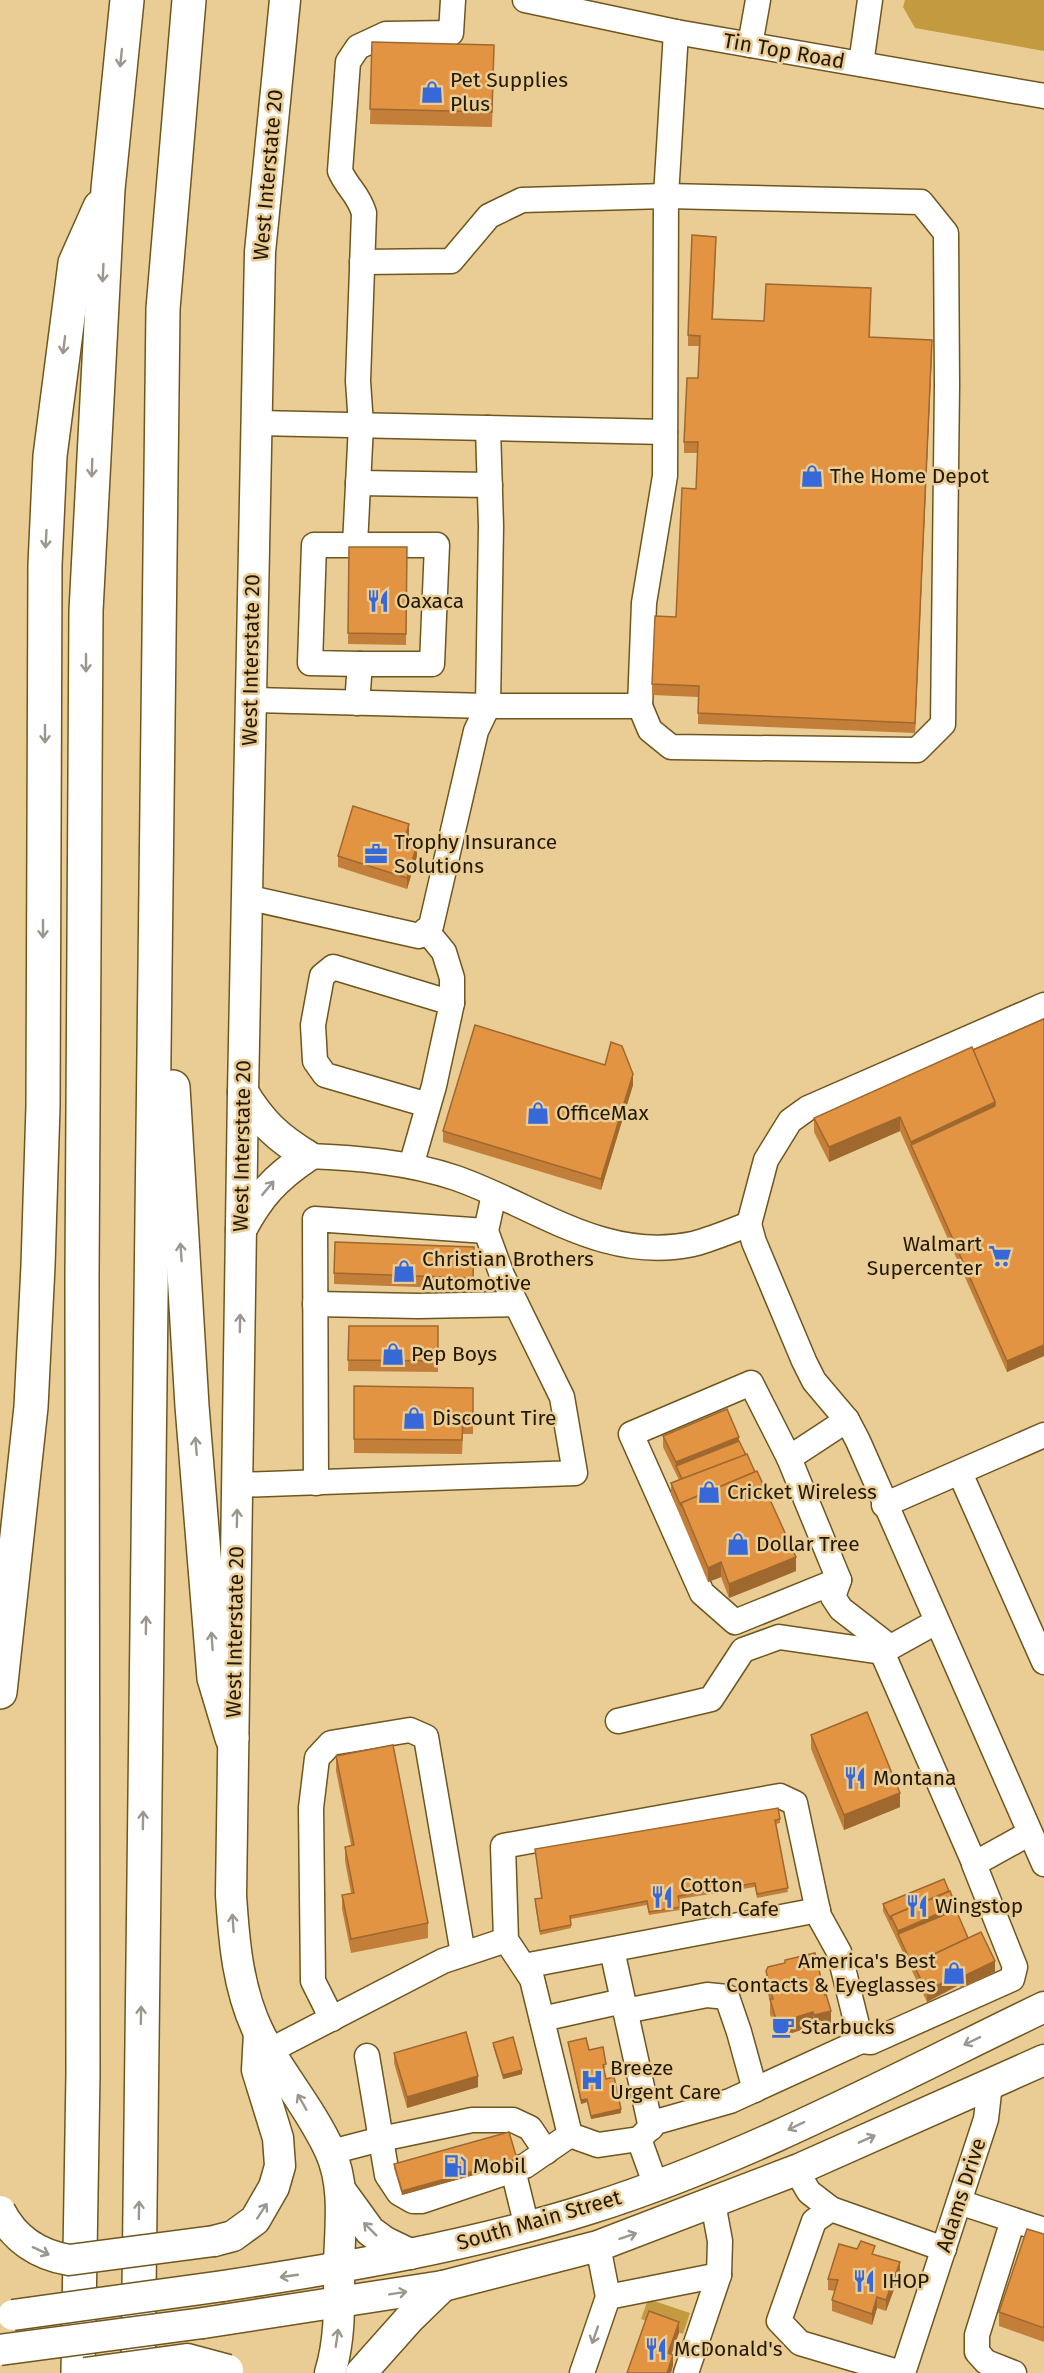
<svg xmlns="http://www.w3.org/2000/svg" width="1044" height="2373" viewBox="0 0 1044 2373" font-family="'Fira Sans',sans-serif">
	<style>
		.green { fill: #c49a41 }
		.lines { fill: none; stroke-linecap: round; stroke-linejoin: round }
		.minor-casing { stroke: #6f561f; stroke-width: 27 }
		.major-casing { stroke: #6f561f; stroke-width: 33 }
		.highway-casing { stroke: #6f561f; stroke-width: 36 }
		.minor { stroke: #fff; stroke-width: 24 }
		.major { stroke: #fff; stroke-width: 30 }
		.highway { stroke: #fff; stroke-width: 33 }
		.major-bridge-casing { stroke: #6f561f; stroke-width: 33; stroke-linecap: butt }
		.major-bridge { stroke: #fff; stroke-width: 30 }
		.wall { fill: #c37f39 }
		.shaded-wall { fill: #9f682e }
		.building { fill: #e39442; stroke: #9f682e; stroke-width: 1.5 }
		.oneway { stroke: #9c978e }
		.labels { text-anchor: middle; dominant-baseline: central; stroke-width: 5; stroke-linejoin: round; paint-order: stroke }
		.street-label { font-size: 21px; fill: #231803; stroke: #eacd95 }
		.poi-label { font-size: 21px; fill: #231803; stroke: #eacd95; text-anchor: start }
	</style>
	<rect width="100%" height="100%" fill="#eacd95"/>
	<g class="green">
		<polygon points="905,0 1044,0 1044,51 915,28 903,7"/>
		<polygon points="648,2299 690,2313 683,2334 641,2319"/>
	</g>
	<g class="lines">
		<g class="minor-casing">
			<g id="minor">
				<polyline points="525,0 676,32 1044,96"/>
				<polyline points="750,45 758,0"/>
				<polyline points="861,64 870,0"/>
				<polyline points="362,262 451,261 489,216 522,200 666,196 921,202 946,233 947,385 943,724 917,750 671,747 650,730 640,706"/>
				<polyline points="257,423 665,432"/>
				<polyline points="358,483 490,485"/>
				<polyline points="355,545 314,545 310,663 360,664"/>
				<polyline points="250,700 488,706 640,706 644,603 665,476 666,196 676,32"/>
				<path d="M357 703 360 664H432L437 545H355L361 425 358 381 364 213C358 193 348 189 340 171L348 62 358 47 386 34 451 33 453 0"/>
				<polyline points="246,897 419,936 431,926 476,731 488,706 491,526 488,428"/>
				<polyline points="428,1105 325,1075 315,1061 313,1025 322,976 333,967 452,1003"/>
				<path d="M308 1156C358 1158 408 1162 456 1178 536 1206 604 1263 693 1244 712 1239 731 1231 749 1224L754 1242 804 1361 814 1381 847 1420 858 1441 1044 1864"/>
				<polyline points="411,1166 434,1086 452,1003 452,978 444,952 426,930"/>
				<polyline points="749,1224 766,1160 790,1121 808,1108 1044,1005"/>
				<polyline points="315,1304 418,1306 516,1304"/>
				<polyline points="847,1420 789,1458 839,1580 833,1597 841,1609 890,1647"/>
				<polyline points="789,1458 751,1383 631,1434 702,1593 735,1622 839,1580"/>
				<polyline points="960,1473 1044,1662"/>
				<polyline points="316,1483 315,1219 486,1231"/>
				<polyline points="238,1485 575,1473 562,1397 502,1275 486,1231 494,1194"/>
				<polyline points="884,1505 1044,1435"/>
				<polyline points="936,1622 882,1652 975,1865"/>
				<polyline points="618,1721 711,1699 743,1650 779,1637 882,1652"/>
				<polyline points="612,1950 651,2128"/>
				<polyline points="524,1966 818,1910"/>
				<polyline points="625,2011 707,1995 727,1997 739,2032 755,2090"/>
				<polyline points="332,2019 313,1981 311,1808 317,1758 331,1743 410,1730 426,1737 463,1954"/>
				<polyline points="542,2019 623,2001"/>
				<polyline points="269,2051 443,1961 506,1940"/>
				<polyline points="367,2056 387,2175 399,2193 413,2201 422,2201 525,2166 570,2135"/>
				<polyline points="570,2135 532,1979 506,1940 503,1846 780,1796 795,1803 819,1916 839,1952 861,2041 871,2042 1012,1979 1015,1967 974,1864 1030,1833"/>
				<polyline points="570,2135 598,2145 639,2139 656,2122 730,2101 861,2041"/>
				<polyline points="639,2139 656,2186"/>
				<polyline points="331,2152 381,2139 472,2120 513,2120 530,2128 546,2152"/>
				<polyline points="513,2170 527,2227"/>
				<polyline points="796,2170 809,2192 831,2209 944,2249"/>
				<polyline points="959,2202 1044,2230"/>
				<polyline points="831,2209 814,2221 779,2321 800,2343 901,2373"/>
				<polyline points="1013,2220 977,2335 977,2352 986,2362 1014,2373"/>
				<polyline points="608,2297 719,2275"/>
				<polyline points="582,2373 608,2297 598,2246"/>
				<polyline points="686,2373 719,2275 720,2241 713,2203"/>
				<polyline points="903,2373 986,2119 990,2084"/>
			</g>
		</g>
		<g class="major-casing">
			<g id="major">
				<path d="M285 0 260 252 243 1092 231 1895C234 1942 238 1990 259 2033 280 2074 311 2109 330 2151 346 2186 340 2227 339 2264 339 2301 341 2337 330 2373"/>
				<path d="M241 1230C259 1196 275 1178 308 1156 278 1138 261 1122 243 1092"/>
				<polyline points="341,2191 370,2231 385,2242 410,2254"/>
				<polyline points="214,2241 233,2236 255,2220 274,2187 280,2166 278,2138 257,2070 259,2033"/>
				<path d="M223 2286C347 2267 472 2246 592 2208 747 2159 897 2078 1044 2007"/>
				<polyline points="203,2323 443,2286 598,2246 799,2169 1044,2060"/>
				<polyline points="361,2373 409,2319 443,2286"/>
			</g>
		</g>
		<g class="highway-casing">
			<g id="highway">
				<polyline points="173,1087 192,1406 214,1678 232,1738"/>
				<polyline points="0,1692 31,1407 38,1266 43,1106 45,565 50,456 75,263 100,207"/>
				<polyline points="78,2373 83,2074 82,1277 86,611 108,189 127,0"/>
				<polyline points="138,2373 163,309 189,0"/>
			</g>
		</g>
		<use href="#minor" class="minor"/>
		<use href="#major" class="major"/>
		<use href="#highway" class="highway"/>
		<g class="major-bridge-casing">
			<g id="major-bridge">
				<path d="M0 2211C14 2239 39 2255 69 2260L214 2241"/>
				<polyline points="13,2315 223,2286"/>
				<polyline points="0,2350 203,2323"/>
				<polyline points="85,2373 187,2359 228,2370"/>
			</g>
		</g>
		<use href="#major-bridge" class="major-bridge"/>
	</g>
	<g class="wall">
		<polygon points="372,42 494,60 492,127 370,124"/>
		<polygon points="716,248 713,319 764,321 871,299 870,337 932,350 915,733 698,724 698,697 652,695 652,684 676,617 696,489 698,453 684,453 684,442 698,378 699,346 688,346 688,335"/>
		<polygon points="349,547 407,547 406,645 348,644"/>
		<polygon points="409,835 407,842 417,856 407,889 338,867 338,856"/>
		<polygon points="1044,1019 1044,1356 1007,1372 900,1131 829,1162 814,1132 814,1118"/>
		<polygon points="605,1065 633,1085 601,1190 443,1142 443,1131"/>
		<polygon points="474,1247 473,1289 334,1284 334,1273"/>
		<polygon points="349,1326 438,1326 438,1372 348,1371"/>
		<polygon points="354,1386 473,1388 473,1434 463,1434 462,1454 354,1453"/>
		<polygon points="663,1436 739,1441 796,1571 729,1598 721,1577 708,1582 671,1494 671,1483 679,1480 663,1447"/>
		<polygon points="811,1735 900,1807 844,1830 811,1749"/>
		<polygon points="336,1756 428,1923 428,1938 351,1953 342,1909 342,1895 351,1893 345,1861 345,1847 351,1845 336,1771"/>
		<polygon points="780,1819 780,1823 776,1824 788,1892 757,1898 755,1887 679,1899 680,1910 649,1915 647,1905 571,1919 571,1928 540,1935 535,1903 535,1899 541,1898 535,1849"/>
		<polygon points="883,1904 956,1910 968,1938 995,1972 962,1988 959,1985 927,2002 883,1911"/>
		<polygon points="785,1960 831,2025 814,2029 813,2026 777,2038 770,2014 770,2002 766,1986 766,1971 785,1963"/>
		<polygon points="568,2042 589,2050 606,2067 604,2068 606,2079 621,2113 591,2119 587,2102 581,2104"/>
		<polygon points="493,2043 522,2074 503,2079 493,2046"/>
		<polygon points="394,2053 478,2087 407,2108 394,2063"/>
		<polygon points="517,2163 402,2195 394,2168 394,2164"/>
		<polygon points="1044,2234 1044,2342 999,2326 999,2312"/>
		<polygon points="875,2255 900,2273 886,2311 877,2308 872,2325 832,2311 832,2300 835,2291 828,2290 828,2279"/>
	</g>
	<g class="shaded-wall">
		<polygon points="932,340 932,350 915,733 915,723"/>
		<polygon points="409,824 409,835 404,852 404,841"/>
		<polygon points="417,845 417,856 407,889 407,878"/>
		<polygon points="633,1074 633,1085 601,1190 601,1179"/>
		<polygon points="995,1102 995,1117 911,1145 911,1142"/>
		<polygon points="900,1117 900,1131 829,1162 829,1147"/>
		<polygon points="1044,1345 1044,1356 1007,1372 1007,1361"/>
		<polygon points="739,1437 739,1448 676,1466 676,1462"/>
		<polygon points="796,1557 796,1571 729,1598 729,1584"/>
		<polygon points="721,1562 721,1577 708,1582 708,1568"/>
		<polygon points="900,1793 900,1807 844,1830 844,1815"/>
		<polygon points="956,1906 956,1917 898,1934 898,1931"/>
		<polygon points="995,1961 995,1972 962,1988 962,1977"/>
		<polygon points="959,1974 959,1985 927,2002 927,1991"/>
		<polygon points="831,2011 831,2025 814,2029 814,2015"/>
		<polygon points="813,2012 813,2026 777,2038 777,2023"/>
		<polygon points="522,2070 522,2074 503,2079 503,2075"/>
		<polygon points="478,2076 478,2087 407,2108 407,2097"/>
		<polygon points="587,2099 587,2102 581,2104 581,2100"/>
		<polygon points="621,2109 621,2113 591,2119 591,2116"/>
		<polygon points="517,2159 517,2163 402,2195 402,2191"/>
		<polygon points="900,2262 900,2273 886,2311 886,2300"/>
		<polygon points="877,2297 877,2308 872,2325 872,2314"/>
		<polygon points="679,2322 679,2333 668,2364 668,2353"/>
		<polygon points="673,2355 673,2366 671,2373 667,2373"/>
	</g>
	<g class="building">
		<polygon points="372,42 494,45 492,112 370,109"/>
		<polygon points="692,235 716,237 712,319 764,321 766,284 871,288 869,337 932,340 915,723 698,713 699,686 652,684 655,616 676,617 682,488 696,489 698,442 684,442 687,378 698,378 700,336 688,335"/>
		<polygon points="349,547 407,547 406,634 348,633"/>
		<polygon points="353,806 409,824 404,841 417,845 407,878 338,856"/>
		<polygon points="1044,1019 1044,1345 1007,1361 911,1145 995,1106 995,1102 973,1050"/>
		<polygon points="475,1025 605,1065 611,1042 622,1046 633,1074 601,1179 443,1131"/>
		<polygon points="972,1047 995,1102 911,1142 900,1117 829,1147 814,1118"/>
		<polygon points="335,1242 474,1247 473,1278 334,1273"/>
		<polygon points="349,1326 438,1326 438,1361 348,1360"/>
		<polygon points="354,1386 473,1388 473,1420 463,1419 462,1440 354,1439"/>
		<polygon points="727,1409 739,1437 676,1462 663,1436"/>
		<polygon points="739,1441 746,1455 682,1479 676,1466"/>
		<polygon points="747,1454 755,1472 681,1503 681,1506 671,1483"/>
		<polygon points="757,1471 796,1557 729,1584 721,1562 708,1568 681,1503"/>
		<polygon points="867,1712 900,1793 844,1815 811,1735"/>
		<polygon points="393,1745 428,1923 351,1939 342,1895 354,1893 345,1847 354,1845 336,1756"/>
		<polygon points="778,1808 780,1819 775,1820 788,1888 757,1894 755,1883 678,1896 680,1907 649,1912 647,1901 570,1916 571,1925 540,1931 535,1899 542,1898 535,1849"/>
		<polygon points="944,1879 949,1891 891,1916 891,1920 883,1904"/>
		<polygon points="950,1891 956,1906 898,1931 891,1916"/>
		<polygon points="956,1910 968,1938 913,1964 913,1967 898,1934"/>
		<polygon points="981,1932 995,1961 962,1977 959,1974 927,1991 913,1964"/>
		<polygon points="815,1953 825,1995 826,1994 831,2011 814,2015 813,2012 777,2023 770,1999 773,1999 766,1971 768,1967 785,1963 785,1960"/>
		<polygon points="466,2032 478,2076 407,2097 394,2053"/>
		<polygon points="513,2037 522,2070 503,2075 493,2043"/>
		<polygon points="586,2038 589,2050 603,2047 606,2064 603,2065 606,2079 614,2077 621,2109 591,2116 587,2099 581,2100 568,2042"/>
		<polygon points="509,2132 517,2159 402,2191 394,2164"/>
		<polygon points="1027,2229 1044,2234 1044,2328 999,2312"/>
		<polygon points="861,2241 875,2246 872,2254 900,2262 886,2300 877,2297 872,2314 832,2300 838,2280 828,2279 839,2244 857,2249"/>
		<polygon points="649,2311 679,2322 668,2353 673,2355 667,2373 627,2373"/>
	</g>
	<defs><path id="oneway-shaft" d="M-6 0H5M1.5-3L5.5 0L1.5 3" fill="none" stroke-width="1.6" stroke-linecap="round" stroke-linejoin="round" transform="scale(1.5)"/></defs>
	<g class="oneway">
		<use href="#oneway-shaft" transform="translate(121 58) rotate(96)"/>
		<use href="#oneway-shaft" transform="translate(103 273) rotate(93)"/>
		<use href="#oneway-shaft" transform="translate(64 345) rotate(97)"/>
		<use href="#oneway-shaft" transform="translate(92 468) rotate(92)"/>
		<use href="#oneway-shaft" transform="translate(46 539) rotate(93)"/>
		<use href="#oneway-shaft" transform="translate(86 663) rotate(90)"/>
		<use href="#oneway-shaft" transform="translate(45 734) rotate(90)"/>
		<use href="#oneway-shaft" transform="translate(43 929) rotate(90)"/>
		<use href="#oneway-shaft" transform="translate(268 1188) rotate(-50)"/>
		<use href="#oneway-shaft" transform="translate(181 1252) rotate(-94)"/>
		<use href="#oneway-shaft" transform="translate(240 1323) rotate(-89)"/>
		<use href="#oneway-shaft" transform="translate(196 1446) rotate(-95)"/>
		<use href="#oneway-shaft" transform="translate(237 1518) rotate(-89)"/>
		<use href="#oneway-shaft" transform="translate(146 1625) rotate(-89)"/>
		<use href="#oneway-shaft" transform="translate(212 1641) rotate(-94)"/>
		<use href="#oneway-shaft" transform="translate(143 1820) rotate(-89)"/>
		<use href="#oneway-shaft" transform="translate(233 1923) rotate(-94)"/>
		<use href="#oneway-shaft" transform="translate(141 2015) rotate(-89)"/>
		<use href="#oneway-shaft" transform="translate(972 2041) rotate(154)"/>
		<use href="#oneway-shaft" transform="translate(302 2102) rotate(-120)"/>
		<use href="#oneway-shaft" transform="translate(796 2126) rotate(154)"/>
		<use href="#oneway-shaft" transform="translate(867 2139) rotate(-24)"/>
		<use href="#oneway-shaft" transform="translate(139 2210) rotate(-89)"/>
		<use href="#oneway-shaft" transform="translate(262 2211) rotate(-57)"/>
		<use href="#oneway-shaft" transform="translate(370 2229) rotate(-135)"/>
		<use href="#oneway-shaft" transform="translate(628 2236) rotate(-19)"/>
		<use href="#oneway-shaft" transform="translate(41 2251) rotate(25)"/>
		<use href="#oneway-shaft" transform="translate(289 2276) rotate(172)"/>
		<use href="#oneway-shaft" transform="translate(398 2293) rotate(-9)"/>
		<use href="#oneway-shaft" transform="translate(595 2335) rotate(109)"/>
		<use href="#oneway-shaft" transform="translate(337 2338) rotate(-82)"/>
	</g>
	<defs>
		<g id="shop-bare" transform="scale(1.8)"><path d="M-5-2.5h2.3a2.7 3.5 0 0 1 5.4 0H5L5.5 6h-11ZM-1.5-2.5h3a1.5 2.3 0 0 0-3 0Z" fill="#3768d8" stroke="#eacd95" stroke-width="2.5" paint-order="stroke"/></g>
		<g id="restaurant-bare" transform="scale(1.8)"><path d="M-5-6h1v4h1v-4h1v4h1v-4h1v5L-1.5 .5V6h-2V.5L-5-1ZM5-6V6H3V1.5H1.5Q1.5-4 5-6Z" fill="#3768d8" stroke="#eacd95" stroke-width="2.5" paint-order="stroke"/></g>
		<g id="office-bare" transform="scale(1.8)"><path d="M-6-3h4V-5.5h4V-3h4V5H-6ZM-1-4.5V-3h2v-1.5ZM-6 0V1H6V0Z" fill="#3768d8" stroke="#eacd95" stroke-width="2.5" paint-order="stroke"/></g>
		<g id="supermarket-bare" transform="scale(1.8)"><path d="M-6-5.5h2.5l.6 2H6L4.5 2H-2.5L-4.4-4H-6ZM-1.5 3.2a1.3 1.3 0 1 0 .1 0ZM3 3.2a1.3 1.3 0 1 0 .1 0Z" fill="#3768d8" stroke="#eacd95" stroke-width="2.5" paint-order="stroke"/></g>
		<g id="cafe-bare" transform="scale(1.8)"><path d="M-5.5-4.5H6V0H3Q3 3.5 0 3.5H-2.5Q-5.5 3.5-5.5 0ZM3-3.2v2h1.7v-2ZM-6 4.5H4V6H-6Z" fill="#3768d8" stroke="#eacd95" stroke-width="2.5" paint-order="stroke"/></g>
		<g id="hospital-bare" transform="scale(1.8)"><path d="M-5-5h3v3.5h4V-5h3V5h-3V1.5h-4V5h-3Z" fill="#3768d8" stroke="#eacd95" stroke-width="2.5" paint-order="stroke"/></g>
		<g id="fuel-bare" transform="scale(1.8)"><path d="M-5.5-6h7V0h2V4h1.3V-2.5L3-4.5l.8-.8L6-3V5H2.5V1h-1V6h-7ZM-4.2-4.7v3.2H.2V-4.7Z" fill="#3768d8" stroke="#eacd95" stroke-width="2.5" paint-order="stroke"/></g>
	</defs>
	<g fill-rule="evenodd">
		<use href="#shop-bare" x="432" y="92"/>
		<use href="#shop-bare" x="812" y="476"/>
		<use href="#restaurant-bare" x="378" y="601"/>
		<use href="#office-bare" x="376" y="854"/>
		<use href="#shop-bare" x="538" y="1113"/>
		<use href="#supermarket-bare" x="1000" y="1256"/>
		<use href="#shop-bare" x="404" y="1271"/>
		<use href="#shop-bare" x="393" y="1354"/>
		<use href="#shop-bare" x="414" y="1418"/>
		<use href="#shop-bare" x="709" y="1492"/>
		<use href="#shop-bare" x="738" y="1544"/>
		<use href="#restaurant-bare" x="855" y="1778"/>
		<use href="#restaurant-bare" x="662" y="1897"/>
		<use href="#restaurant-bare" x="917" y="1906"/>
		<use href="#shop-bare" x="954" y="1973"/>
		<use href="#cafe-bare" x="783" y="2027"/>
		<use href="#hospital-bare" x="592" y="2080"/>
		<use href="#fuel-bare" x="455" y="2166"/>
		<use href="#restaurant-bare" x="864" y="2281"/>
		<use href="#restaurant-bare" x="656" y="2349"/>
	</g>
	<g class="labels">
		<g class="street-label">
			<text transform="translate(784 51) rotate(10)">Tin Top Road</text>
			<text transform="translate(268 175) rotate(-85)">West Interstate 20</text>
			<text transform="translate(251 660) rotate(-89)">West Interstate 20</text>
			<text transform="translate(242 1146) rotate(-89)">West Interstate 20</text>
			<text transform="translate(235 1632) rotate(-89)">West Interstate 20</text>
			<text transform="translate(961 2195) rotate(-72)">Adams Drive</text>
			<text transform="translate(539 2220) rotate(-16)">South Main Street</text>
		</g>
		<g class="poi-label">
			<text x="450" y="80">Pet Supplies<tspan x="450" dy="24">Plus</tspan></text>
			<text x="830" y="476">The Home Depot</text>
			<text x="396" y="601">Oaxaca</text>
			<text x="394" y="842">Trophy Insurance<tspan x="394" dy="24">Solutions</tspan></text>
			<text x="556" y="1113">OfficeMax</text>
			<text x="982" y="1244" text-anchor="end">Walmart<tspan x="982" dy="24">Supercenter</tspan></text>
			<text x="422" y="1259">Christian Brothers<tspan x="422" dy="24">Automotive</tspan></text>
			<text x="411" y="1354">Pep Boys</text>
			<text x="432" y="1418">Discount Tire</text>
			<text x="727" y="1492">Cricket Wireless</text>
			<text x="756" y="1544">Dollar Tree</text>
			<text x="873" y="1778">Montana</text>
			<text x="680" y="1885">Cotton<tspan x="680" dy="24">Patch Cafe</tspan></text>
			<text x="935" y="1906">Wingstop</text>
			<text x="936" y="1961" text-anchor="end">America's Best<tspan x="936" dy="24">Contacts &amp; Eyeglasses</tspan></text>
			<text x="801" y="2027">Starbucks</text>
			<text x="610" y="2068">Breeze<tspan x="610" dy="24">Urgent Care</tspan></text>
			<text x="473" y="2166">Mobil</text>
			<text x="882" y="2281">IHOP</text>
			<text x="674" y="2349">McDonald's</text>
		</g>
	</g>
</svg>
